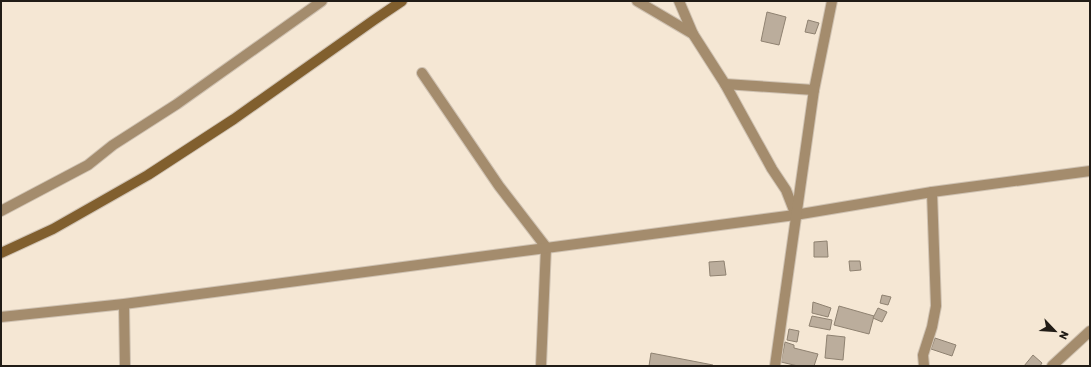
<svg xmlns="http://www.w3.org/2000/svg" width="1091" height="367" viewBox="0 0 1091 367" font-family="Rubik,sans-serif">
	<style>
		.building { fill: #bbad9c; stroke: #8f8271 }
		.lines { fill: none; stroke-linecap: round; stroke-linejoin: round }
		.minor-casing { stroke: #cfc2b2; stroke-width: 12 }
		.secondary-casing { stroke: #cfc2b2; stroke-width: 12 }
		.minor { stroke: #a48c6d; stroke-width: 10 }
		.secondary { stroke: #815f2e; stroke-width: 10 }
	</style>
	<rect width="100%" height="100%" fill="#f5e7d4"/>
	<g class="building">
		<polygon points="767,12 786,17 779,45 761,41"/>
		<polygon points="808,20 819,23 815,34 805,32"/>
		<polygon points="827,241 828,257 814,257 814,242"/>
		<polygon points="724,261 726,275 710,276 709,262"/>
		<polygon points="849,261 860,261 861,270 850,271"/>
		<polygon points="882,295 891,297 888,305 880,303"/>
		<polygon points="813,302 831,308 828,317 812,313"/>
		<polygon points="839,306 874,316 869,334 834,325"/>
		<polygon points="878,308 887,312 882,322 873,318"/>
		<polygon points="812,316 832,320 830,330 809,326"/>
		<polygon points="789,329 799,331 797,342 787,340"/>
		<polygon points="827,335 845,337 843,360 825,358"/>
		<polygon points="935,338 956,345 952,356 931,349"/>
		<polygon points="785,342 794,345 794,348 818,354 814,366 798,366 781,362"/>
		<polygon points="651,353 713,365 713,366 649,366"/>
		<polygon points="1033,355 1042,363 1040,366 1024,366"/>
	</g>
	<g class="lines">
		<g class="minor-casing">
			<g id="minor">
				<polyline points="637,1 693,34 725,84 772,169 786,190 795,213"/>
				<polyline points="679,1 693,34"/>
				<polyline points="422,73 499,186 546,247 541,366"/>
				<polyline points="725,84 814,90"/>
				<polyline points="1,211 88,165 113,145 177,104 322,1"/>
				<polyline points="124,304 125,366"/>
				<polyline points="1,317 124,304 795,215 932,192 1090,171"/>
				<polyline points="775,366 814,90 832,1"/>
				<polyline points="924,366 923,355 932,327 936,306 932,192"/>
				<polyline points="1052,366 1090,331"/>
			</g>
		</g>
		<g class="secondary-casing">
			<polyline id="secondary" points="1,253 53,229 148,175 234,119 374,20 402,1"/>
		</g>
		<use href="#minor" class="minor"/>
		<use href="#secondary" class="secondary"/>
	</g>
	<rect width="1091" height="367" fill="none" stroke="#211c16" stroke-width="4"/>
	<g transform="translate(1055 331) rotate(115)" stroke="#f5e7d4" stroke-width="3" paint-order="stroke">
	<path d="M0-3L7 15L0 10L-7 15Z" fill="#211c16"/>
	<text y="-6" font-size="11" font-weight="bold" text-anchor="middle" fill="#211c16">N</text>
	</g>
</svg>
